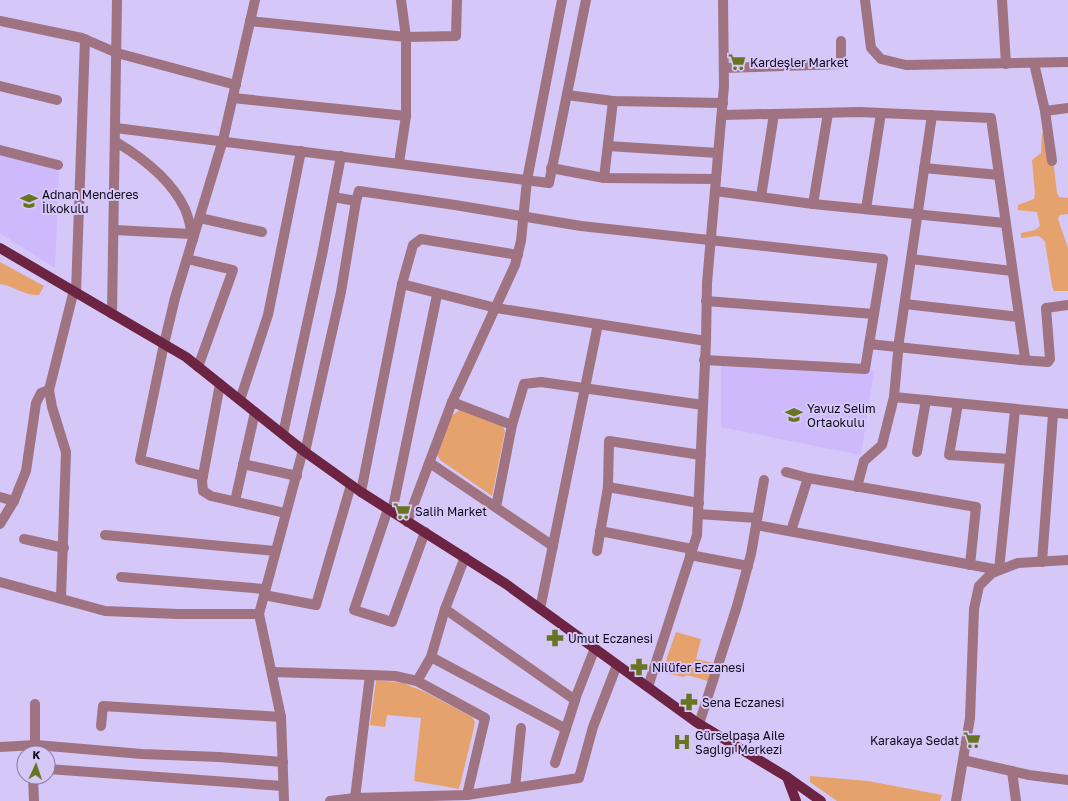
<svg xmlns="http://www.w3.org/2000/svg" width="1068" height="801" viewBox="0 0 1068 801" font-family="'Golos Text',sans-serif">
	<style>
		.built { fill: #cdb9fb }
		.green { fill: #e5a26d }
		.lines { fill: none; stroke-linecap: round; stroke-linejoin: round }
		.minor { stroke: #9f7381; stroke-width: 10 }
		.major { stroke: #6d2442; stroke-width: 10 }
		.labels { text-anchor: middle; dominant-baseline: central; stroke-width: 4; stroke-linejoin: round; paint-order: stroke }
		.poi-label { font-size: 12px; fill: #10091d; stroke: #d5c7f7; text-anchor: start }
	</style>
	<rect width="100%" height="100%" fill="#d5c7f7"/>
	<g class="built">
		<polygon points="0,154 59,169 55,268 0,233"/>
		<polygon points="721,361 874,371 861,455 721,427"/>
	</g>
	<g class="green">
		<polygon points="1049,126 1057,193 1059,197 1068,198 1068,214 1060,215 1058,219 1068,248 1068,291 1054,291 1052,286 1045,242 1042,238 1038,236 1021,238 1021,233 1035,230 1040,226 1037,212 1018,210 1018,205 1034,199 1035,194 1032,160 1041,153 1042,133"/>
		<path d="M0 262 44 286 39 295C23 296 15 286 0 284Z"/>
		<polygon points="460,410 503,426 505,432 492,496 440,460 436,452 451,416"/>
		<polygon points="676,632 701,639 696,659 718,664 715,683 687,675 683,677 662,672"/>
		<polygon points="376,680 403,683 425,692 472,717 475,722 474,728 459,789 414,781 421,718 387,715 385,727 370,725"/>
		<polygon points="810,776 868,781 942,795 940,801 837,801 810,782"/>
	</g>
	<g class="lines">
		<g class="minor">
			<polyline points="401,0 406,37 456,36 457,0"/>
			<polyline points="865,0 871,48 881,59 906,65 1068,62"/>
			<polyline points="1002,0 1006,64"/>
			<polyline points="0,21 82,38 117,53 236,85"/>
			<polyline points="1034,63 1045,111 1052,161"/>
			<polyline points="724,68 841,64 841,41"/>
			<polyline points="0,86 57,100"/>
			<polyline points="567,95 613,101 723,103"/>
			<polyline points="233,98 406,116 406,37 250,21"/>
			<polyline points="1045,111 1068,108"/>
			<polyline points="722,115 860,112 991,118 1025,358 1020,360 869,344"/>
			<polyline points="116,128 549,183 586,0"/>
			<path d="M116 142C143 158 171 179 185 209 189 218 191 229 193 239"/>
			<polyline points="608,146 718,153"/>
			<polyline points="0,150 58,165"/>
			<polyline points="399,163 406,116"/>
			<polyline points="551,168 604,178 716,179"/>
			<polyline points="924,168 999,175"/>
			<polyline points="604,178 613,101"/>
			<polyline points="715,191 813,204 1005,223"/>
			<polyline points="761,197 774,114"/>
			<polyline points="356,201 359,191 455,205 581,226 883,259 865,369 704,360"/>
			<polyline points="813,204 828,113"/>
			<polyline points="866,209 881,113"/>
			<polyline points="200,218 262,232"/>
			<polyline points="114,230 192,234"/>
			<polyline points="187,259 233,270 198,367"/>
			<polyline points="911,259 1012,271"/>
			<polyline points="402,284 413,245 421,239 518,255"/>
			<polyline points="76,292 85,39"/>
			<polyline points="706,301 874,314"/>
			<polyline points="905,304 1019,317"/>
			<polyline points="112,314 117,0"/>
			<polyline points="1020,360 1048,362 1050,359 1046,308 1068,305"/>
			<polyline points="220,384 202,481 203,491 211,496 285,513"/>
			<polyline points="894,397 1068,414"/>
			<polyline points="240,400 268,315 301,151"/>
			<polyline points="452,402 512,425 524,384 541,382 703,405"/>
			<polyline points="958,404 949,455 1010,459"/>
			<polyline points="283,434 322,255 341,156"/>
			<polyline points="305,452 341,292 356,201 333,197"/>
			<polyline points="917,452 926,400"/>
			<polyline points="430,463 553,546"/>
			<polyline points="243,464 297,476"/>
			<polyline points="786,472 808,478 976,507 970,565"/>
			<polyline points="203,476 140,460 164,344 175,298 223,140 255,0"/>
			<polyline points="608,487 609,441 701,455"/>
			<polyline points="857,487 864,461 882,445 894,397 899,341 932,115"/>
			<polyline points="361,492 402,284 496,308 706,341"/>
			<polyline points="0,497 14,501"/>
			<polyline points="235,501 255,412"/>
			<polyline points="496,507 512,425"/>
			<polyline points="388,509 354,610 392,622 425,532"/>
			<polyline points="392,512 437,295"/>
			<polyline points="698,514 757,518"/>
			<polyline points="407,522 452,402 515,265 521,241 527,180 562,0"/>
			<polyline points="0,524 14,501 26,471 36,403 41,393 49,390"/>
			<polyline points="756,525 999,570 1015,410"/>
			<polyline points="600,531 692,549"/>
			<polyline points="791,531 808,478"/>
			<polyline points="105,535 275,551"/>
			<polyline points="24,539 64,548"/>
			<polyline points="597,551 608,487 699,503"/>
			<polyline points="690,555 748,566"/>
			<polyline points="465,557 445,609 431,657 566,729"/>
			<polyline points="1042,562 1053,414"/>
			<polyline points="121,577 264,589"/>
			<polyline points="0,582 105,611 178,614 259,614"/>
			<polyline points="264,595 316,605 351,485"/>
			<polyline points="61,598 66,452 52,407 49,390 74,290"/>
			<polyline points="445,609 575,700"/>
			<polyline points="540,609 598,324"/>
			<polyline points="272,672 370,675 395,676 417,681 485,718 467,795"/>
			<polyline points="417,681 431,657"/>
			<polyline points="648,687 697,535 706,341 707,283 724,86 723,0"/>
			<polyline points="699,724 737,606 751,554 764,480"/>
			<polyline points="101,726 103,706 281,717"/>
			<polyline points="0,747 36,745 142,754 219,757 283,762"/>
			<polyline points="35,753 35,704"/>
			<polyline points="963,760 1029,775 1068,780"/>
			<polyline points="555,763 577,694 595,648"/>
			<polyline points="48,769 283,786"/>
			<polyline points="1012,771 1016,801"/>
			<polyline points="33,777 34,801"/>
			<polyline points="515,788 521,728"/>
			<polyline points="355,798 370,675"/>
			<polyline points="284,801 281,717 259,614 303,450"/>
			<polyline points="330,801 355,798 467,795 579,778 593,727 617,665"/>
			<polyline points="956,801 970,718 974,609 979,586 992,573 1018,563 1068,560"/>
		</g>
		<g class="major">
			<polyline points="0,248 186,357 305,452 361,492 506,584 696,722 787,777 796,801"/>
			<polyline points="787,777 821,801"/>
		</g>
	</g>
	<defs>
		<g id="supermarket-bare" transform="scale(1.38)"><path d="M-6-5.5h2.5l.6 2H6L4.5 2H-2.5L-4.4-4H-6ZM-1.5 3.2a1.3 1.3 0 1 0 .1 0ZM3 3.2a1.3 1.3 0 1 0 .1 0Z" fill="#677522" stroke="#d5c7f7" stroke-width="2.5" paint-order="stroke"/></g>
		<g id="school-bare" transform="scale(1.38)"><path d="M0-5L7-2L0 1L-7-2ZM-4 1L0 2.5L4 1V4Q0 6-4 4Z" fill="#677522" stroke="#d5c7f7" stroke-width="2.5" paint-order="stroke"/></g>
		<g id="pharmacy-bare" transform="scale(1.38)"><path d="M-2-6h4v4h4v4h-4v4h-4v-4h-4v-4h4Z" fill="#677522" stroke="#d5c7f7" stroke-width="2.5" paint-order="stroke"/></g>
		<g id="hospital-bare" transform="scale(1.38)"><path d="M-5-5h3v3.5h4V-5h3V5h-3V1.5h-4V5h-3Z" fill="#677522" stroke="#d5c7f7" stroke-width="2.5" paint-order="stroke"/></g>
	</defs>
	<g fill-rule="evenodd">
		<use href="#supermarket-bare" x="737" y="62"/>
		<use href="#school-bare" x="29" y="201"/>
		<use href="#school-bare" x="794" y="415"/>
		<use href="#supermarket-bare" x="402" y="511"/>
		<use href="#pharmacy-bare" x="555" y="638"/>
		<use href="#pharmacy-bare" x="639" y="667"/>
		<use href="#pharmacy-bare" x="689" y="702"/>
		<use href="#supermarket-bare" x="972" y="740"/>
		<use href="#hospital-bare" x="682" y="742"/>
	</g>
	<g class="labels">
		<g class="poi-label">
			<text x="750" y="62">Kardeşler Market</text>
			<text x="42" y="194">Adnan Menderes<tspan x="42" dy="14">İlkokulu</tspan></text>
			<text x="807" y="408">Yavuz Selim<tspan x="807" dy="14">Ortaokulu</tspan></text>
			<text x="415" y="511">Salih Market</text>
			<text x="568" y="638">Umut Eczanesi</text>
			<text x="652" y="667">Nilüfer Eczanesi</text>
			<text x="702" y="702">Sena Eczanesi</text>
			<text x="695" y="735">Gürselpaşa Aile<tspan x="695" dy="14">Sağlığı Merkezi</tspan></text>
			<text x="959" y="740" text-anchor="end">Karakaya Sedat</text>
		</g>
	</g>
	<g transform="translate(36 765) rotate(3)"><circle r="19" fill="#d5c7f7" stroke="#867ba0"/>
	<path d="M0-3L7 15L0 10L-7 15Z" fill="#677522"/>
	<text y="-6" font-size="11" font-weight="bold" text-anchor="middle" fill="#10091d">K</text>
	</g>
</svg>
